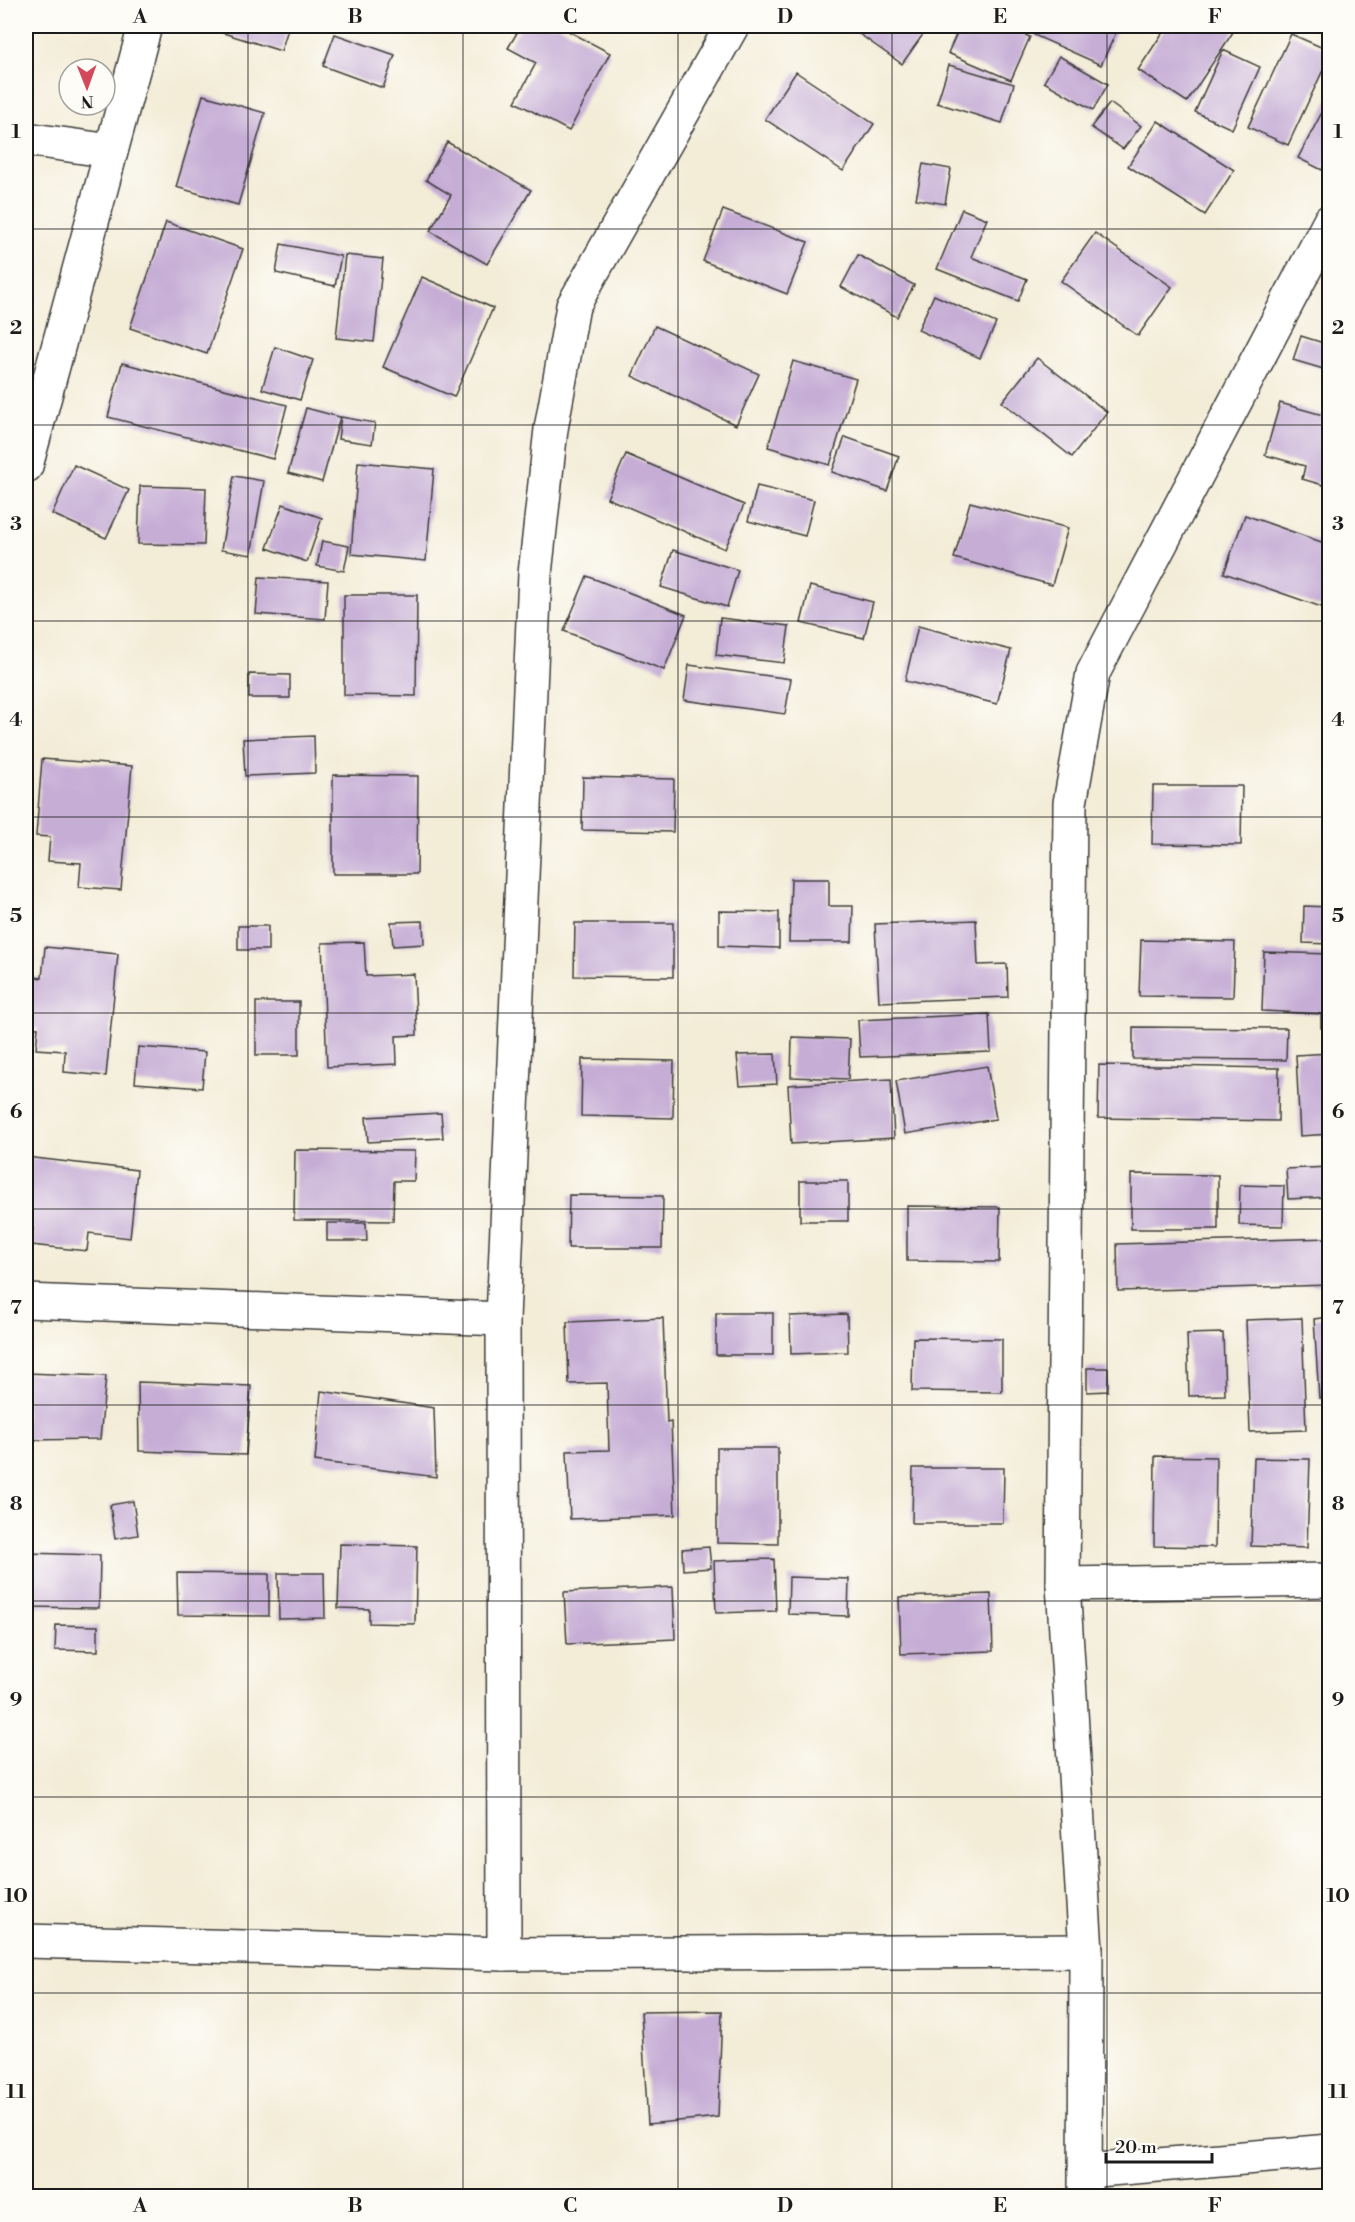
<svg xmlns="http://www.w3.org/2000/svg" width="1355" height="2222" viewBox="0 0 1355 2222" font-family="'Libre Bodoni',serif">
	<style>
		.building { fill: #c6add5 }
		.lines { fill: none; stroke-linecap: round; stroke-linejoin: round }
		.minor-casing { stroke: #3c3b38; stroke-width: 36 }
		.minor { stroke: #fff; stroke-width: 33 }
		.grid { fill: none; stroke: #1c1c1c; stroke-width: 1.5; stroke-opacity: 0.55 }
		.neatline { fill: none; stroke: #1c1c1c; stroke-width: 2 }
		.grid-label { font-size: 20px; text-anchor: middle; font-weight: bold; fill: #1c1c1c }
	</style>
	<rect width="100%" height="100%" fill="#fdfcf7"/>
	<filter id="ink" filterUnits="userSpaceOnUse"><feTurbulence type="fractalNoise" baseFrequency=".0167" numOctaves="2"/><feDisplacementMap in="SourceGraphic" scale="12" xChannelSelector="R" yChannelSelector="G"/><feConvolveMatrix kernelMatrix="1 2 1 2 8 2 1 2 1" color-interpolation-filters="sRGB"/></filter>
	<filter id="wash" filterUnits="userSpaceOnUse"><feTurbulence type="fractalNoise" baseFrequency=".008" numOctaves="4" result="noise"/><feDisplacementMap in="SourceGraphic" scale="24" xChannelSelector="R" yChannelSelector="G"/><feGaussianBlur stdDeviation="1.35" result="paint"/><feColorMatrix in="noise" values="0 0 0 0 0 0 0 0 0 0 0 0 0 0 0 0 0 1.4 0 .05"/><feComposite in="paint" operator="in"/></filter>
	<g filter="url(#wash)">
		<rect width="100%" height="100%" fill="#f3ecd7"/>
		<g id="blocks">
			<g class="building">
				<polygon points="219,26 289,26 281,51 217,31"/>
				<polygon points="521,26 559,26 610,53 569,131 515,102 536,63 508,48"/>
				<polygon points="848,26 929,26 902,64"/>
				<polygon points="960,26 1004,26 1030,37 1011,80 948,53"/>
				<polygon points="1039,26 1119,26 1101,65 1034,35"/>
				<polygon points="1167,26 1237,26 1187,102 1138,70"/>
				<polygon points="335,34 395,55 383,88 323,66"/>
				<polygon points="1291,34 1330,51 1330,55 1288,145 1248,127"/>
				<polygon points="1223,50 1260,67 1232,129 1195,112"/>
				<polygon points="1059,56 1108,84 1093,110 1044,82"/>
				<polygon points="949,65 1014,84 1002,123 937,103"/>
				<polygon points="796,72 874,124 843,171 765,119"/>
				<polygon points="203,95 265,113 238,205 176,187"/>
				<polygon points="1330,97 1330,155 1322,170 1298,158"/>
				<polygon points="1110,103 1141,126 1123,149 1091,127"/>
				<polygon points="1158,121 1234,170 1205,215 1128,166"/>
				<polygon points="447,142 531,190 487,264 430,231 451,195 426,180"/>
				<polygon points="923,164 951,169 945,204 916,199"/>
				<polygon points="962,209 987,219 971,257 1027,279 1018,301 937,269"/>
				<polygon points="723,210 808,242 787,294 703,261"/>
				<polygon points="166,222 243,249 207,354 130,328"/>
				<polygon points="1095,233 1172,287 1138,336 1061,281"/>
				<polygon points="281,244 341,256 335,286 276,273"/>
				<polygon points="345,255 383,259 374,342 336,338"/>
				<polygon points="858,255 914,285 897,317 841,287"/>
				<polygon points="422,277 493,308 454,397 383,367"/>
				<polygon points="934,295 996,323 980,358 918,330"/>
				<polygon points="655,326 759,374 736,425 632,376"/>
				<polygon points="1301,336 1330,345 1330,371 1293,360"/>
				<polygon points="275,347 313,360 300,400 262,389"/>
				<polygon points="1037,358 1107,412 1072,457 1002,402"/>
				<polygon points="793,361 856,379 830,465 768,447"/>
				<polygon points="122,363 287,405 273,459 108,417"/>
				<polygon points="1280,403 1330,417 1330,487 1302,479 1305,466 1265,455"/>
				<polygon points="306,408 340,417 322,482 288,473"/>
				<polygon points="341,417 375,423 372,444 338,439"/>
				<polygon points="845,437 899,456 887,491 832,472"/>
				<polygon points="626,454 744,505 725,549 607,498"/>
				<polygon points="358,462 434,469 426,561 351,554"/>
				<polygon points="74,465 129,490 106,538 52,514"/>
				<polygon points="234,476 264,481 251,555 221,550"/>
				<polygon points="140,486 206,488 204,545 138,544"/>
				<polygon points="757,486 814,500 805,536 748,521"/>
				<polygon points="970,502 1068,528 1052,585 954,558"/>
				<polygon points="283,504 322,518 307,562 267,548"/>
				<polygon points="1245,515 1330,545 1330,610 1224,573"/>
				<polygon points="322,541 349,546 344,571 317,566"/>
				<polygon points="673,550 738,570 727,607 661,587"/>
				<polygon points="587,576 686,615 664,670 564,631"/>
				<polygon points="259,577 328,581 325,619 256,614"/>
				<polygon points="810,586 873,602 864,638 801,623"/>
				<polygon points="344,595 417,595 416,696 344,695"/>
				<polygon points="720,618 789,626 784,663 716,655"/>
				<polygon points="918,626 1011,650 997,704 905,681"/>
				<polygon points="689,665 791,679 785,714 684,700"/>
				<polygon points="249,674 290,675 290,698 249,698"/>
				<polygon points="314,736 315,773 245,776 243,739"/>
				<polygon points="42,759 132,766 121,890 79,887 81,863 48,861 50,837 36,836"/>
				<polygon points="333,775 418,776 417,874 333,874"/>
				<polygon points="583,777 674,779 673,832 582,830"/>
				<polygon points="1153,786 1242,786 1241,845 1152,844"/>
				<polygon points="791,879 829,879 829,906 853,906 852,942 789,942"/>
				<polygon points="1304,906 1330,907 1330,944 1303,943"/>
				<polygon points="719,911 779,912 779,948 719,946"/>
				<polygon points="976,920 978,965 1007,964 1008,997 879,1002 875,924"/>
				<polygon points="423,921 424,944 393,946 391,922"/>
				<polygon points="575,923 673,923 673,977 574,976"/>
				<rect x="238" y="926" width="30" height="24"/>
				<polygon points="1141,940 1235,942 1233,997 1139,996"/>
				<polygon points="364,942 366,976 414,974 417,1035 396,1036 397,1064 327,1067 322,943"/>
				<polygon points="45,947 118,954 106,1076 64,1072 65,1051 36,1049 38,1028 26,1027 26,976 42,978"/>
				<polygon points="1264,952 1330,954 1330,1028 1321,1028 1321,1014 1262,1011"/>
				<rect x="256" y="1002" width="43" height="53"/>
				<polygon points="989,1014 991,1052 860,1057 858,1020"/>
				<polygon points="1133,1027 1287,1028 1286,1060 1133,1059"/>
				<polygon points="792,1037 850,1039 848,1079 791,1077"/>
				<polygon points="138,1047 205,1052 202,1088 135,1083"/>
				<polygon points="1330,1053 1330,1134 1300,1136 1296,1055"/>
				<polygon points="775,1054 777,1084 740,1086 737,1055"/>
				<polygon points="582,1059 674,1061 673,1118 581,1116"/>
				<polygon points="1099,1065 1279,1068 1278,1121 1098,1118"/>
				<polygon points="987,1066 996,1119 905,1134 896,1081"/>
				<polygon points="891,1079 894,1138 791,1144 788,1085"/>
				<polygon points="441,1113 443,1138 368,1142 366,1117"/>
				<polygon points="295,1150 415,1151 414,1181 394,1181 393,1221 294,1220"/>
				<polygon points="26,1157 137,1170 130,1238 89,1233 87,1251 31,1245 33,1228 26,1227"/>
				<polygon points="1330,1167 1330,1197 1288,1199 1286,1169"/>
				<polygon points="1131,1174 1218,1175 1218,1229 1131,1229"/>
				<rect x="800" y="1181" width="48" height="40"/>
				<polygon points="1240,1185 1284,1186 1283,1226 1239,1225"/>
				<polygon points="569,1195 663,1196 662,1248 568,1248"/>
				<polygon points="907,1206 1000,1207 999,1262 907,1261"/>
				<polygon points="327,1223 366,1223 367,1241 327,1241"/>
				<polygon points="1330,1238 1330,1285 1118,1291 1117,1244"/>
				<rect x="716" y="1313" width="57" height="42"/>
				<polygon points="847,1314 848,1352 791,1354 790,1316"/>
				<polygon points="1330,1317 1330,1398 1319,1398 1314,1319"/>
				<polygon points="663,1318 667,1422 671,1421 675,1515 570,1519 567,1451 609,1450 607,1383 569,1384 567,1322"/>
				<polygon points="1302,1318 1306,1430 1250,1432 1246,1320"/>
				<polygon points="1223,1333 1225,1395 1189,1396 1187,1334"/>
				<polygon points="913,1338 1002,1339 1002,1392 912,1391"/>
				<polygon points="1087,1368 1108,1368 1108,1391 1087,1392"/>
				<polygon points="26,1373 106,1376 100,1439 26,1440"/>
				<polygon points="138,1382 251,1386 246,1455 139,1451"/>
				<polygon points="321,1391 434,1408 436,1477 315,1461"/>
				<polygon points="717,1448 778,1448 778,1544 717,1543"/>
				<polygon points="1155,1456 1216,1457 1215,1547 1154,1546"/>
				<polygon points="1254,1458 1310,1459 1307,1548 1251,1546"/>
				<polygon points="913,1468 1004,1468 1003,1523 912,1523"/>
				<polygon points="133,1501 138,1535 115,1539 110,1505"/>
				<polygon points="340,1544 417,1546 415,1624 369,1623 369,1609 338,1608"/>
				<polygon points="709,1547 711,1568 683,1570 682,1549"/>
				<polygon points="26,1553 100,1555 99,1608 26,1607"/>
				<polygon points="774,1559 776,1611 716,1613 714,1561"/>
				<polygon points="177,1573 269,1574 269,1616 178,1615"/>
				<polygon points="278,1573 324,1573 325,1618 279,1619"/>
				<polygon points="789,1577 849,1579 848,1616 788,1614"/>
				<polygon points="673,1587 675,1639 567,1644 564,1592"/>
				<polygon points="991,1594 993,1651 901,1654 899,1597"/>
				<polygon points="56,1625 98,1626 98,1651 55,1650"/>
				<polygon points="722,2011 718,2117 648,2124 641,2012"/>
			</g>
		</g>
	</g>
	<g filter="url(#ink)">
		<use href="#blocks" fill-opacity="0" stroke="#3c3b38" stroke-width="1.5"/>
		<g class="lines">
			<g class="minor-casing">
				<g id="minor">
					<polyline points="26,139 111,151"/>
					<polyline points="26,466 145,26"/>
					<polyline points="26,1301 503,1319 535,574 551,429 573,306 732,26"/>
					<polyline points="503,1319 504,1954"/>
					<polyline points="1063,1584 1330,1580"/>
					<polyline points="26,1941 504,1954 1086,1951"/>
					<polyline points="1085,2171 1330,2151"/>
					<polyline points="1085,2196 1086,1951 1063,1584 1070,803 1093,673 1330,221"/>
				</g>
			</g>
			<use href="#minor" class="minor"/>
		</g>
	</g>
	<path class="grid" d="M248 26V2196M463 26V2196M678 26V2196M892 26V2196M1107 26V2196M26 229H1330M26 425H1330M26 621H1330M26 817H1330M26 1013H1330M26 1209H1330M26 1405H1330M26 1601H1330M26 1797H1330M26 1993H1330"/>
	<rect width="1355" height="2222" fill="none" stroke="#fdfcf7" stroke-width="66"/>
	<g transform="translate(87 87) rotate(179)"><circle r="28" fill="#fdfcf7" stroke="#a3a29f" stroke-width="1.5"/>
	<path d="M0-4.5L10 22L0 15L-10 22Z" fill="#d1495b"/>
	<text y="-9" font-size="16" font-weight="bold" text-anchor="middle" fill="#1c1c1c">N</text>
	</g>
	<path d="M1106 2153v9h106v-9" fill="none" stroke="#1c1c1c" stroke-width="3"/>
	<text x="1115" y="2153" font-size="18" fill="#1c1c1c" stroke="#fdfcf7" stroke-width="4.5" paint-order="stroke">20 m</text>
	<rect x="33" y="33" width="1289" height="2156" class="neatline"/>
	<g class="grid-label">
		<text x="140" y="23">A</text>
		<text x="355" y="23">B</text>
		<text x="570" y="23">C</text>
		<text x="785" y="23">D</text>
		<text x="1000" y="23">E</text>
		<text x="1215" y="23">F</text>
		<text x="16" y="138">1</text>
		<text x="1338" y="138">1</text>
		<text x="16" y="334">2</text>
		<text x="1338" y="334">2</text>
		<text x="16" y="530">3</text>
		<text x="1338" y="530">3</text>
		<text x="16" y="726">4</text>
		<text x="1338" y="726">4</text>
		<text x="16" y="922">5</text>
		<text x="1338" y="922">5</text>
		<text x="16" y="1118">6</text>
		<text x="1338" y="1118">6</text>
		<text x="16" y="1314">7</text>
		<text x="1338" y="1314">7</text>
		<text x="16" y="1510">8</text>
		<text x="1338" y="1510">8</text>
		<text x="16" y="1706">9</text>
		<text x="1338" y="1706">9</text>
		<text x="16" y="1902">10</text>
		<text x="1338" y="1902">10</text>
		<text x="16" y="2098">11</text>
		<text x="1338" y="2098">11</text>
		<text x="140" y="2212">A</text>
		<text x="355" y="2212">B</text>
		<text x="570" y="2212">C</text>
		<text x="785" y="2212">D</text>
		<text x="1000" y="2212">E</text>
		<text x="1215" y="2212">F</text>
	</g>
</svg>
